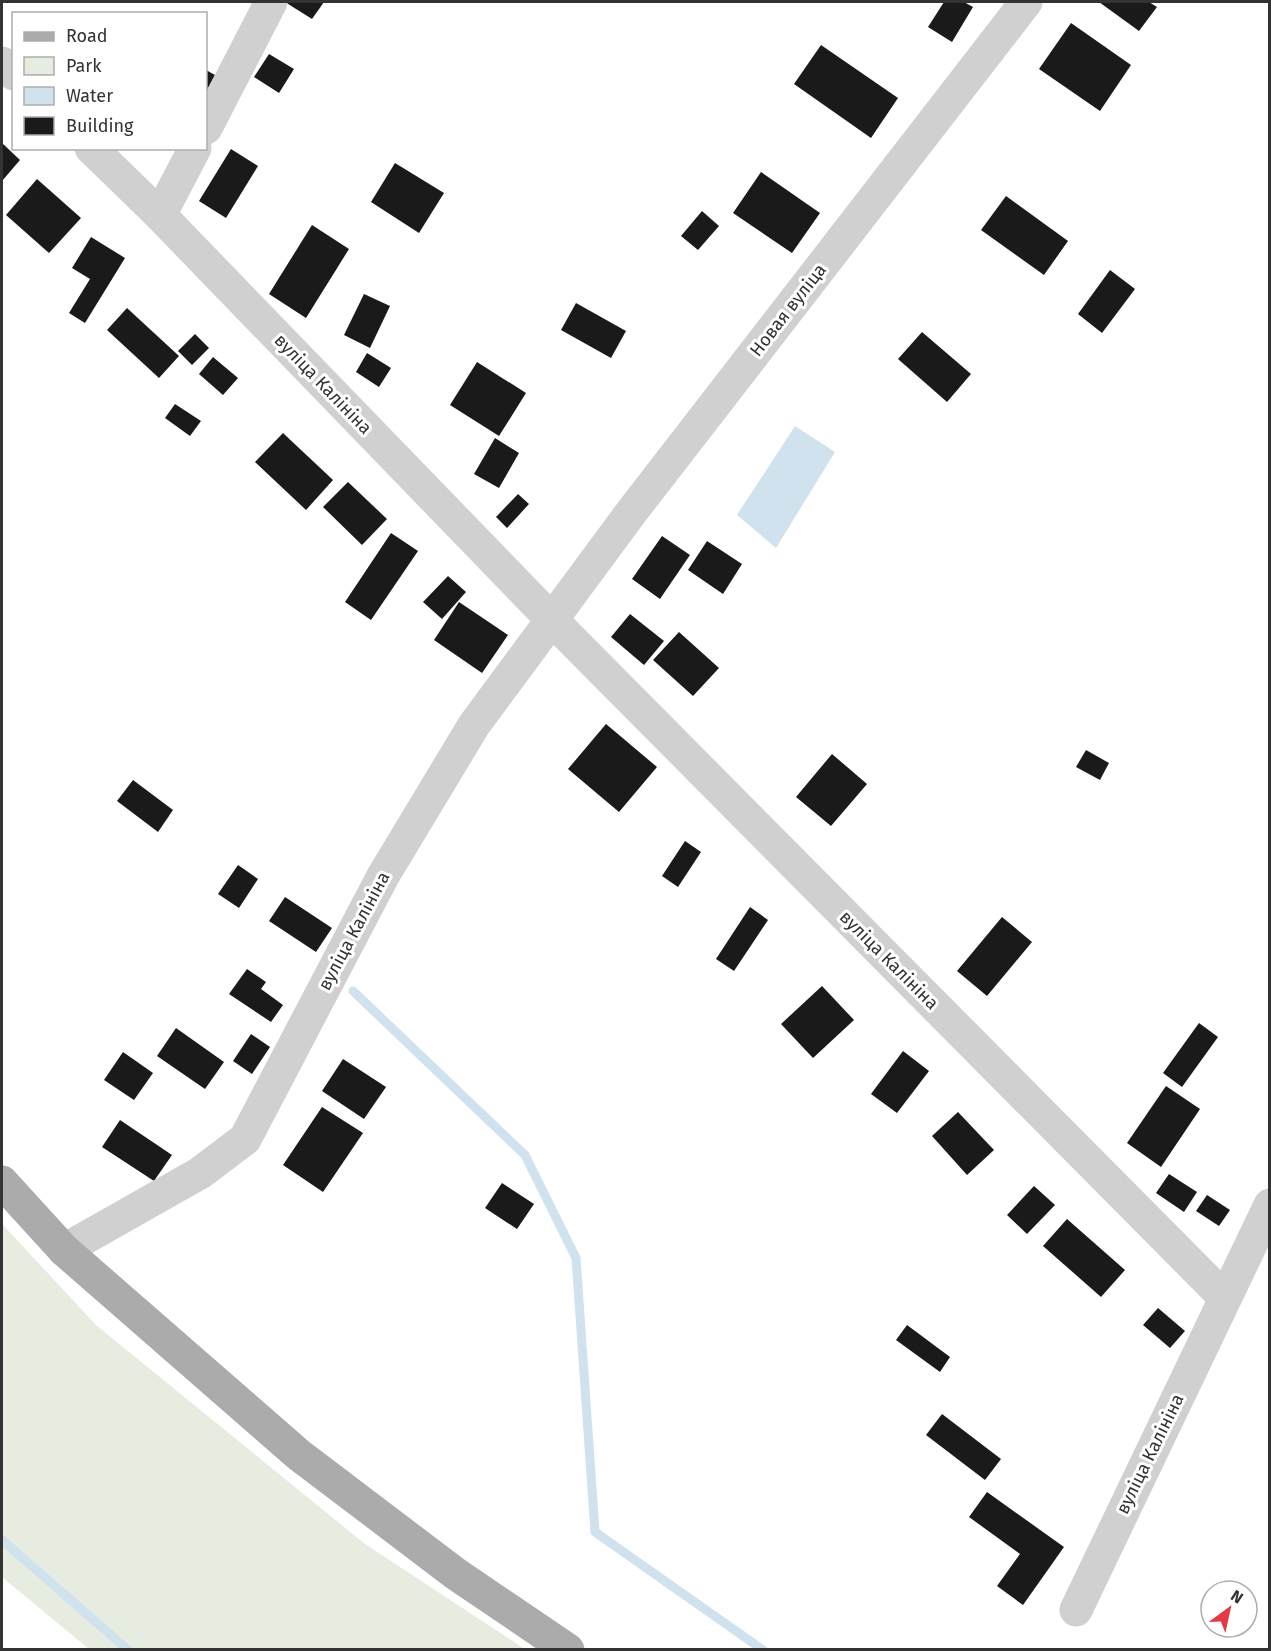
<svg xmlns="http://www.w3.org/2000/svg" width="1271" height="1651" viewBox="0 0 1271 1651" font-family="'Fira Sans',sans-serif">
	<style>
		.green { fill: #e6ecdf }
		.water { fill: #cfe2ee }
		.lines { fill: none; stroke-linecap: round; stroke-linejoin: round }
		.stream { stroke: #cfe2ee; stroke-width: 9 }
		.building { fill: #1a1a1a }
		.minor { stroke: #d0d0d0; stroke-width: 33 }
		.major { stroke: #ababab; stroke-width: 33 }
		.labels { text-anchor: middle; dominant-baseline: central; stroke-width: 6; stroke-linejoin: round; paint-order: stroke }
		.street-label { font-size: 18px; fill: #333; stroke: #fff }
	</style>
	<rect width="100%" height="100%" fill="#fff"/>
	<polygon class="green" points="2,1224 97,1326 365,1544 525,1649 89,1649 2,1577"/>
	<polygon class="water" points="795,426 835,452 776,548 737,515"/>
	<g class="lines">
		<g class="stream">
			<polyline points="353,991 525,1155 576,1258 595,1532 763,1650"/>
			<polyline points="2,1540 128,1650"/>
		</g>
	</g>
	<g class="building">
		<polygon points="285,2 324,2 312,19"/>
		<polygon points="944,2 964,2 973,7 952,42 928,27"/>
		<polygon points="1099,2 1149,2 1157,7 1139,31"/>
		<polygon points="1071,23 1131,65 1100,111 1039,69"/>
		<polygon points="821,45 898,98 871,138 794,84"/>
		<polygon points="269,54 294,69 279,93 254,77"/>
		<polygon points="206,70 215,75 206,92"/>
		<polygon points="2,143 20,160 2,181"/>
		<polygon points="231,149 258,166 226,218 199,201"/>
		<polygon points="395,163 444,193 419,233 371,202"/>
		<polygon points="761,172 820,213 792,253 733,213"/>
		<polygon points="37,179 81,218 49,253 6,215"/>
		<polygon points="1006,196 1068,241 1044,275 981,230"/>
		<polygon points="702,211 719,226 698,250 681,236"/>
		<polygon points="312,225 349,249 306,318 269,294"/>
		<polygon points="91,237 125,258 85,323 69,313 90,279 72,268"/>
		<polygon points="1110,270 1135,289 1102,333 1078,314"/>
		<polygon points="364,294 390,306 370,348 344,335"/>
		<polygon points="576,303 626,331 611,358 561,330"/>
		<polygon points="127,308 179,356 159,378 107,330"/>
		<polygon points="922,332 971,374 947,402 898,359"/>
		<polygon points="195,334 209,348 192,365 178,351"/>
		<polygon points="367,353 391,368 379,387 356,372"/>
		<polygon points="213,357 238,378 223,395 199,374"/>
		<polygon points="477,362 526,393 499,436 450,405"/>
		<polygon points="175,404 201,421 190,436 165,418"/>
		<polygon points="283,433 333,480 306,510 255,462"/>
		<polygon points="495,438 519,453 499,488 474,474"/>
		<polygon points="348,482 387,519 362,545 323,507"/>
		<polygon points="518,494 529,504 507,528 496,517"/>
		<polygon points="391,533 418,551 371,620 345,602"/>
		<polygon points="662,536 690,555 660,599 632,579"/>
		<polygon points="707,541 742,564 723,594 688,570"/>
		<polygon points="448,576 466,592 442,619 423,602"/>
		<polygon points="459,602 508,635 482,673 434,640"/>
		<polygon points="630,614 664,641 644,665 611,637"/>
		<polygon points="679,632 719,668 693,696 653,660"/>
		<polygon points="606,724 657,767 619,812 568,769"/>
		<polygon points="1086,750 1109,763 1100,780 1076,767"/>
		<polygon points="832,754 867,784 831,826 796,797"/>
		<polygon points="133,780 173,810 158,832 117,801"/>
		<polygon points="685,841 701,852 678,887 662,876"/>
		<polygon points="238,865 258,879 239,908 218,894"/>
		<polygon points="285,897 332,928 316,952 269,921"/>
		<polygon points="750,907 768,920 734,971 716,959"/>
		<polygon points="1002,917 1032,942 987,996 957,971"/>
		<polygon points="247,969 266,982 261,989 283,1005 271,1022 229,994"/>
		<polygon points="822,986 854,1020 813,1058 781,1024"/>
		<polygon points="1199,1023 1218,1037 1182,1087 1163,1073"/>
		<polygon points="176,1028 224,1062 205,1089 157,1056"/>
		<polygon points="251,1034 270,1047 252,1074 233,1061"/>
		<polygon points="903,1051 929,1071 897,1113 871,1094"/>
		<polygon points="123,1052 153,1073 134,1100 104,1080"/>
		<polygon points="343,1059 386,1087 364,1119 322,1091"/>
		<polygon points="1166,1086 1200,1109 1161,1167 1127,1143"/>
		<polygon points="322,1107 363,1133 323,1192 283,1165"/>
		<polygon points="958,1112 994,1150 967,1175 932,1136"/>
		<polygon points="120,1120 172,1155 154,1181 102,1147"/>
		<polygon points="1169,1174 1197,1192 1184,1212 1156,1193"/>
		<polygon points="502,1183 534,1204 517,1229 485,1208"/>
		<polygon points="1034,1186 1055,1205 1027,1234 1007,1215"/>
		<polygon points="1207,1195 1230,1210 1219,1226 1196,1211"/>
		<polygon points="1067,1219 1125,1270 1101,1297 1043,1246"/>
		<polygon points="1158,1308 1185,1331 1170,1348 1143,1325"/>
		<polygon points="907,1325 950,1357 940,1372 896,1340"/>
		<polygon points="942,1414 1001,1459 985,1480 926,1435"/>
		<polygon points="987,1492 1064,1547 1023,1605 997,1586 1020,1554 969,1517"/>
	</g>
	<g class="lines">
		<g class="minor">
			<polyline points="2,63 14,74"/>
			<polyline points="206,128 271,2"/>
			<polyline points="91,148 160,215 553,621 1225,1298"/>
			<polyline points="160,215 195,148"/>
			<polyline points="64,1250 200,1173 245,1139 383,876 474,725 633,510 1026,2"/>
			<polyline points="1076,1610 1270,1205"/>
		</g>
		<polyline class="major" points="2,1182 64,1250 299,1455 456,1574 568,1650"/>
	</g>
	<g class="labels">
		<g class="street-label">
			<text transform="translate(788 310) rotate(-52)">Новая вуліца</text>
			<text transform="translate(323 384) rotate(46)">вуліца Калініна</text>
			<text transform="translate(354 931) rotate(-62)">вуліца Калініна</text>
			<text transform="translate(889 960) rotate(45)">вуліца Калініна</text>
			<text transform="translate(1150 1454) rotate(-64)">вуліца Калініна</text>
		</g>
	</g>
	<rect width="1271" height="1651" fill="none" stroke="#333333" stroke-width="6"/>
	<rect x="12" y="12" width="195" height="138" fill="#ffffff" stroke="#adadad" stroke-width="1.5"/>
	<rect x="24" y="32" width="30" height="9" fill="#ababab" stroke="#adadad" stroke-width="1.5"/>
	<text x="66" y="42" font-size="18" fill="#333333">Road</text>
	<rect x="24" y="57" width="30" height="18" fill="#e6ecdf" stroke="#adadad" stroke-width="1.5"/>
	<text x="66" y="72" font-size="18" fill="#333333">Park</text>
	<rect x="24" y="87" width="30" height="18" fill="#cfe2ee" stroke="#adadad" stroke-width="1.5"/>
	<text x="66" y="102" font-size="18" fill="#333333">Water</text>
	<rect x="24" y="117" width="30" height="18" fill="#1a1a1a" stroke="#adadad" stroke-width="1.5"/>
	<text x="66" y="132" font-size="18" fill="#333333">Building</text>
	<g transform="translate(1229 1609) rotate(33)"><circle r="28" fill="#ffffff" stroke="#adadad" stroke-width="1.5"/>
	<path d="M0-4.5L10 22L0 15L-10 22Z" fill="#e63946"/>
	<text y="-9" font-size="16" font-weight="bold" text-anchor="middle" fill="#333333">N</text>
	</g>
</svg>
